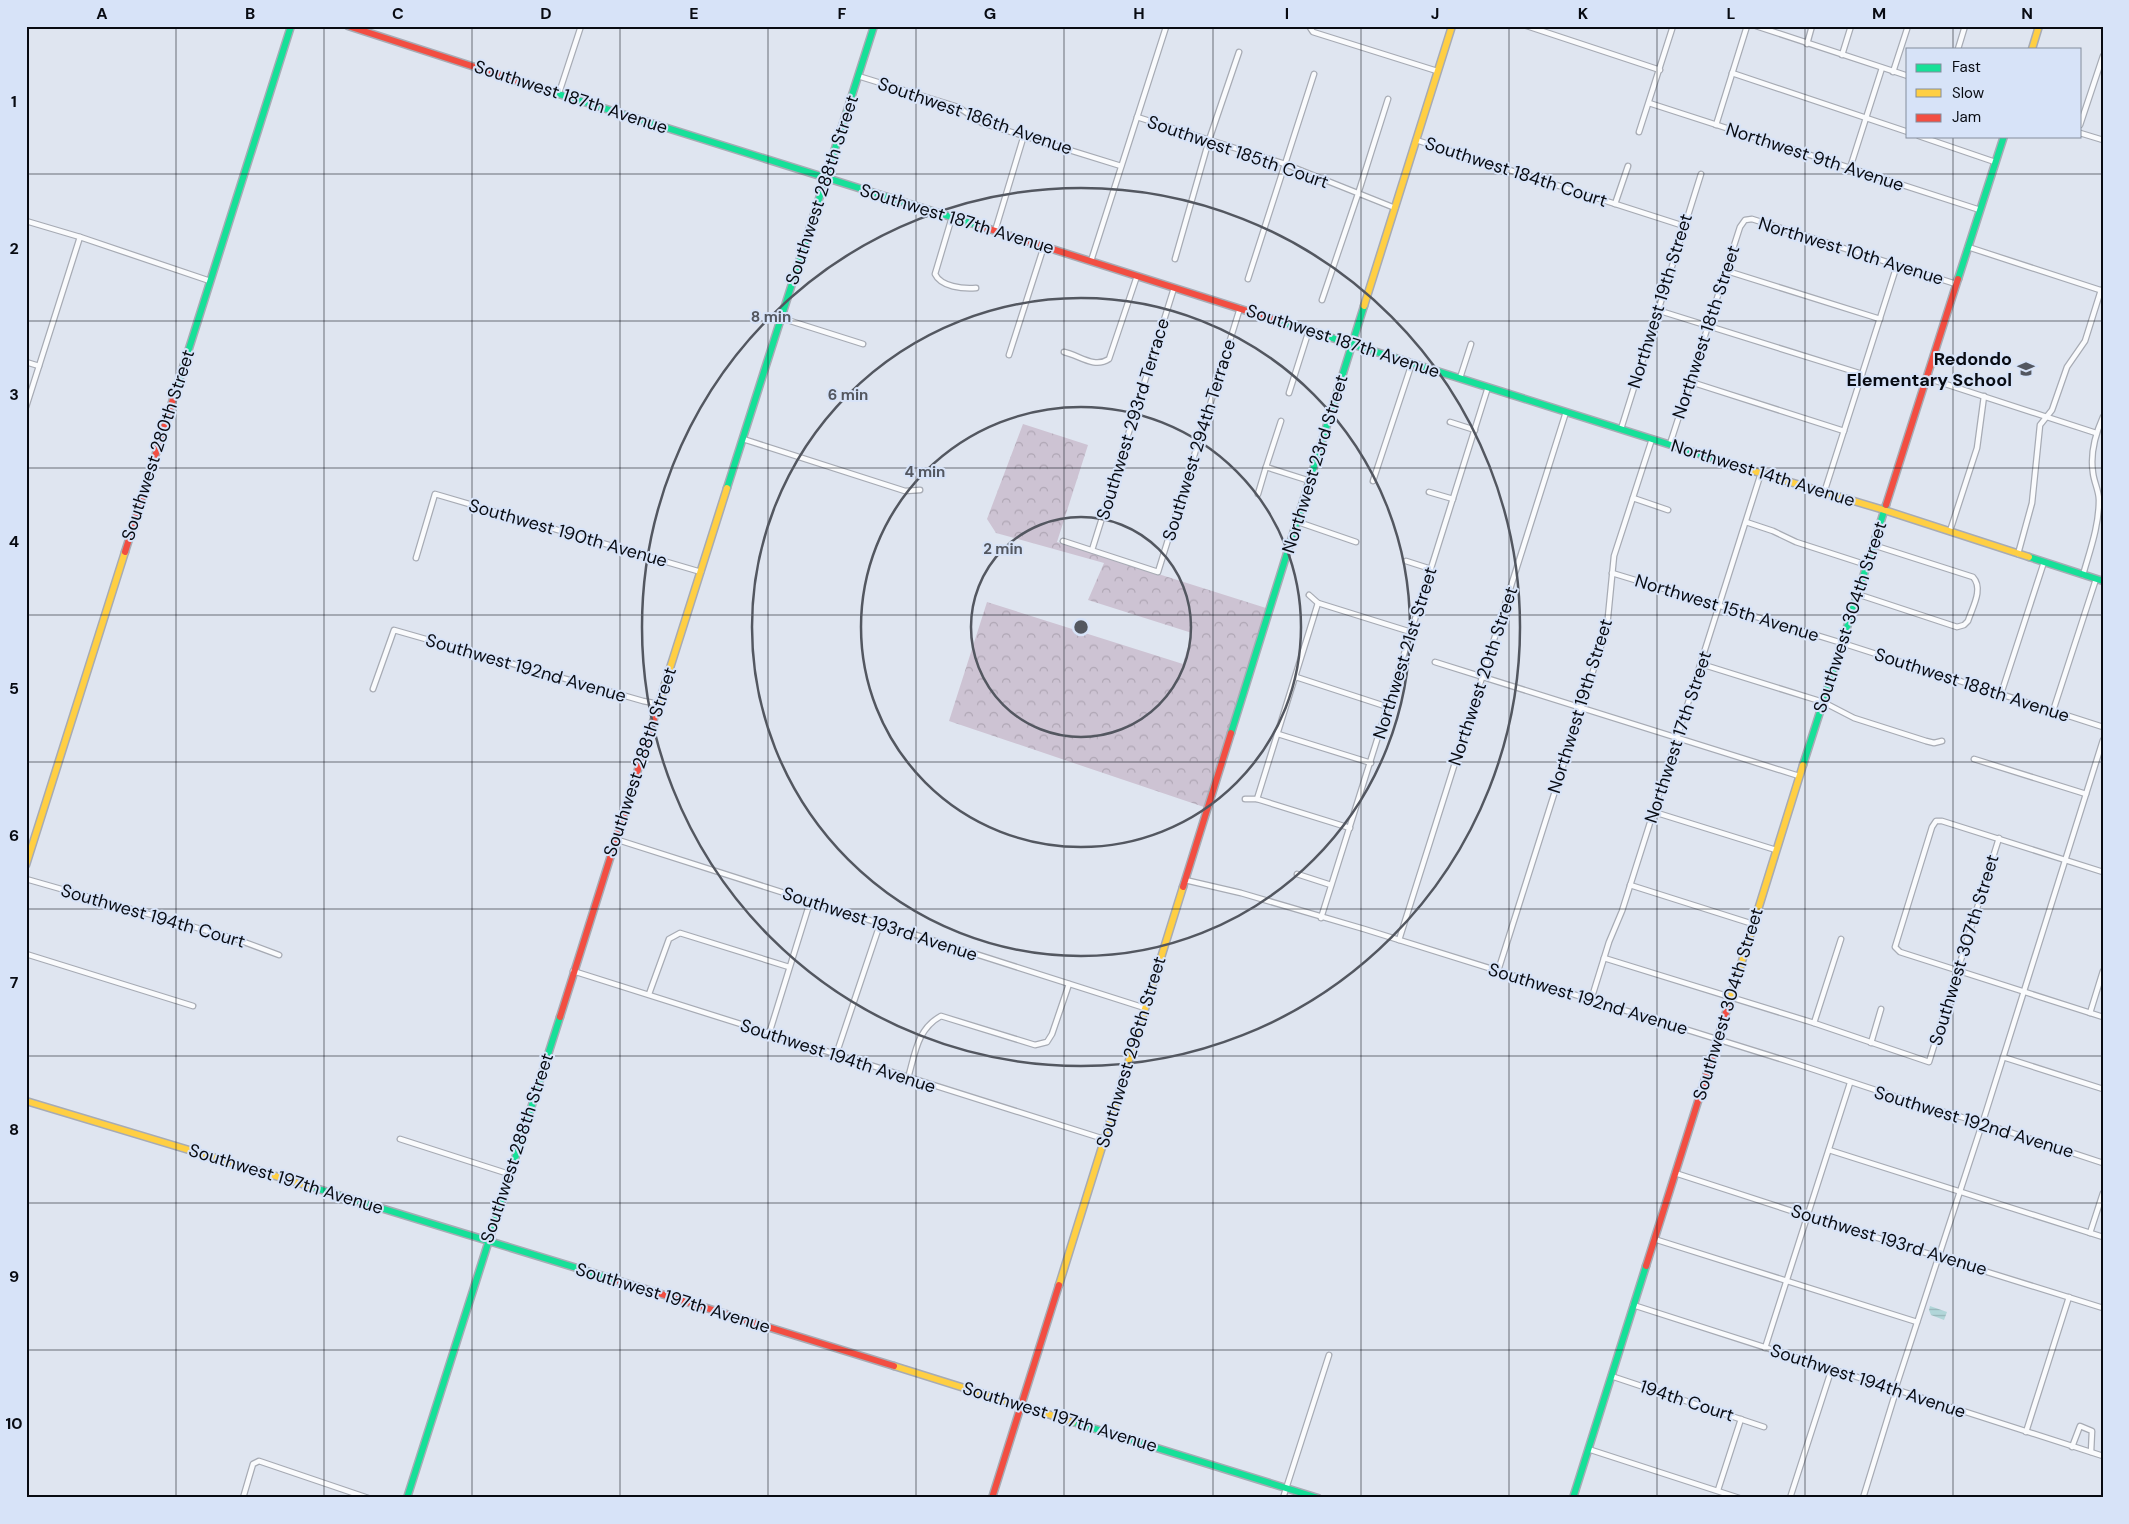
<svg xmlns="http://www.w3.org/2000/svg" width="2129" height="1524" viewBox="0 0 2129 1524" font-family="'DM Sans',sans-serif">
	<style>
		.forest { fill: url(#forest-crowns) }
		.water { fill: url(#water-rules) }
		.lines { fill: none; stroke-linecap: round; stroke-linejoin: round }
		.street-casing { stroke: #a7abb4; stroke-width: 7 }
		.fast-casing { stroke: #a7abb4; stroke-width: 9 }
		.slow-casing { stroke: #a7abb4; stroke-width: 9 }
		.jam-casing { stroke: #a7abb4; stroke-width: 9 }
		.street { stroke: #fafbfd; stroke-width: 4.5 }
		.fast { stroke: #16e098; stroke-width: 6 }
		.slow { stroke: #ffcf43; stroke-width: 6 }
		.jam { stroke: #f24e42; stroke-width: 6 }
		.grid { fill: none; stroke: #080b12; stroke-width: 1; stroke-opacity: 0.55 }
		.ring { fill: none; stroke: #535760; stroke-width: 2.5 }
		.labels { text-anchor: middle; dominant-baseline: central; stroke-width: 4; stroke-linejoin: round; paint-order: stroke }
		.street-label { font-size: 18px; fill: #080b12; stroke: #d7e3f8 }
		.poi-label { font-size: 18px; font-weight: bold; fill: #080b12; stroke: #d7e3f8; text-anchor: end }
		.centre { fill: #535760; stroke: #d7e3f8; stroke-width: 2.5 }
		.ring-label { font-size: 15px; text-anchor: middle; font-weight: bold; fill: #535760; stroke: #d7e3f8; stroke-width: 4; stroke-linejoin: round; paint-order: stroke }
		.neatline { fill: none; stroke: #080b12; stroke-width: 2 }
		.grid-label { font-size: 16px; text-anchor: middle; font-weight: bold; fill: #080b12 }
	</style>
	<defs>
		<pattern id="forest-crowns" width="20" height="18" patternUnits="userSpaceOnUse" patternTransform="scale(1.25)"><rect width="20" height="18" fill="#cdc3d3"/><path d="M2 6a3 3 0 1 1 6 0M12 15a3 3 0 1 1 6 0" fill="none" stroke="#afa6b4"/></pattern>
		<pattern id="water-rules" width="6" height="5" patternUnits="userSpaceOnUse" patternTransform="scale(1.25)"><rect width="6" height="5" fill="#b1d6d9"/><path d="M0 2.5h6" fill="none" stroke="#97b6b9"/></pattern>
	</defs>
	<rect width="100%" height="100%" fill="#dfe5f0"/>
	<polygon class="forest" points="1023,424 1088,445 1057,542 1266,608 1204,807 949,721 987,602 1183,664 1192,633 1088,600 1104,563 996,533 987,519"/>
	<polygon class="water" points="1930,1306 1947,1312 1944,1320 1931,1315 1929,1310"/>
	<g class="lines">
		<g class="street-casing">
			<g id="street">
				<polyline points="1309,26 1313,32 1437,71"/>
				<polyline points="1527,26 1660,70"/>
				<polyline points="1756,26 1908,76"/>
				<polyline points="1807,44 1812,26"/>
				<polyline points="1958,49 1965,26"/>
				<polyline points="1842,55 1851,26"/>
				<polyline points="1893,72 1908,26"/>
				<polyline points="1732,73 1908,132"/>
				<polyline points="858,76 958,107 982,123 1121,166"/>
				<polyline points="559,93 581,26"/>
				<polyline points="1649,103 1980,210"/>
				<polyline points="1137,117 1285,164 1395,208"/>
				<polyline points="1716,125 1747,26"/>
				<polyline points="2080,125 2103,56"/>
				<polyline points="1639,132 1673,26"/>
				<polyline points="2080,133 2103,140"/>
				<polyline points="1919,136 1995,162"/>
				<polyline points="1416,140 1684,226"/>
				<polyline points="1850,168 1882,68"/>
				<polyline points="1615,204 1628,166"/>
				<path d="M952 217 935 274C941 287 963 289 976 288"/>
				<polyline points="26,221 80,237 210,281"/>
				<polyline points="995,231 1024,135"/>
				<polyline points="1968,247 2103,291"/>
				<polyline points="1175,259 1209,140 1239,52"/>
				<polyline points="1091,261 1166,27"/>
				<polyline points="1727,271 1880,319"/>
				<polyline points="1248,279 1314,74"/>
				<polyline points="1322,300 1358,194 1388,99"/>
				<polyline points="1657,310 1862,374"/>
				<polyline points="781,318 863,344"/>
				<path d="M1064 352C1079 355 1094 369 1109 359L1137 276"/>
				<polyline points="1009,355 1044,246"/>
				<polyline points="26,362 39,366"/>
				<polyline points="1460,378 1471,344"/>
				<polyline points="1927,378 2096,433"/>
				<polyline points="1691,382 1844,431"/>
				<polyline points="1289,393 1309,330"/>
				<polyline points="26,407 80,237"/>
				<polyline points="1281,421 1266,467 1310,481"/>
				<polyline points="1450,422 1475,430"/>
				<polyline points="1621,429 1701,174"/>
				<polyline points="743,439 905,491 920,490"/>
				<polyline points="1670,444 1740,227 1745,220 1752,219 1956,284"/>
				<polyline points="1373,481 1412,363"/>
				<polyline points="1429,492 1453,499"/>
				<polyline points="1824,493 1897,265"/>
				<polyline points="1258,494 1266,467"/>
				<polyline points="1633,498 1668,510"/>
				<polyline points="1298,522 1356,542"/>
				<polyline points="1746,522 1773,531 1796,542 1867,565"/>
				<polyline points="1950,531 1977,448 1984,396"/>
				<polyline points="1063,541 1158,572 1240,308"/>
				<polyline points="1092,550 1174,288"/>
				<polyline points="2018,554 2032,503 2040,425 2052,410 2067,367 2085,341 2101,290"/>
				<polyline points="416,558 435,494 701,572"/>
				<polyline points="1406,561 1431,569"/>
				<polyline points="1612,573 1842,643 2103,727"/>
				<path d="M2083 575C2090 550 2099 526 2099 500 2099 491 2094 482 2093 473 2090 454 2095 435 2103 417"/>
				<path d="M1857 594 1957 627 1964 625 1968 621C1972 608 1984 589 1973 577L1873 545"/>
				<polyline points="1309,595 1318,603 1411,632"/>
				<polyline points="1435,662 1799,776"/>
				<polyline points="1701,664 1823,702 1854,718 1926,741 1934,743 1942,741"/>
				<polyline points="1296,677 1388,707"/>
				<polyline points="373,689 394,630 643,701 659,704"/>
				<polyline points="2001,694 2044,562"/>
				<polyline points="2053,711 2096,579"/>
				<polyline points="1278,734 1371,763"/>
				<polyline points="1974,759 2086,794"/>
				<polyline points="1245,799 1257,799 1350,828"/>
				<polyline points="1257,799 1318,603"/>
				<polyline points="1654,812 1776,850"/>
				<polyline points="615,839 1145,1008"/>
				<polyline points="2103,872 1942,821 1936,821 1932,827 1895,947 1900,952 2103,1017"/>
				<polyline points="1297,874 1331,885"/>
				<polyline points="26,879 236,939 279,955"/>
				<polyline points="1185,880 1241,893 1364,929 1800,1065 1927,1107 1982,1123 2103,1163"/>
				<polyline points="1630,885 1753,924"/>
				<polyline points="1321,918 1488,387"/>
				<polyline points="1399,940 1566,412"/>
				<polyline points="26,954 193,1006"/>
				<polyline points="1604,958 1814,1023 1929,1062 1999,838"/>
				<polyline points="573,971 1104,1139"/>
				<polyline points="1498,971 1607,627 1614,556 1652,439"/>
				<polyline points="649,994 669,939 680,933 789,967"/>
				<polyline points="1591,1000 1609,942 1622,911 1761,473"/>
				<polyline points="2090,1013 2103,971"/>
				<polyline points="1814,1023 1841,939"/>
				<polyline points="769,1034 810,902"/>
				<polyline points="1871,1043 1881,1009"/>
				<polyline points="836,1055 880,924"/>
				<polyline points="2003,1057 2103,1089"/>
				<path d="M908 1078C915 1054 917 1029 941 1016L1035 1045 1047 1042 1052 1034 1069 984"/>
				<polyline points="400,1139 509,1174"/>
				<polyline points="1829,1150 2103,1237"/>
				<polyline points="1675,1173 1804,1215 2103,1308"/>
				<polyline points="2090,1233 2103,1193"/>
				<polyline points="1654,1239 1917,1322"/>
				<polyline points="1633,1305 2103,1456"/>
				<polyline points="1765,1348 1850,1083"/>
				<polyline points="1611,1376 1764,1427"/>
				<polyline points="1895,1390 1985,1115 2103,740"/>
				<polyline points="2026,1432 2069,1297"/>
				<polyline points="2072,1447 2080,1426 2092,1431 2091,1452"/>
				<polyline points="1588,1449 1739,1498"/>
				<polyline points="1718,1490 1741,1419"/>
				<polyline points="243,1498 253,1464 259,1461 368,1498"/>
				<polyline points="1283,1498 1329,1355"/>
				<polyline points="1790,1498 1832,1368"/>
				<polyline points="1863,1498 1896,1391"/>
			</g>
		</g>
		<g class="fast-casing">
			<g id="fast">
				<polyline points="549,91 980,226"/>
				<polyline points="1958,279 2004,136"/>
				<polyline points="1272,319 1750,470"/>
				<polyline points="174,396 291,26"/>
				<polyline points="727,488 874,26"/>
				<polyline points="2029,557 2103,581"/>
				<polyline points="1231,733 1364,306"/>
				<polyline points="1803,765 1886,505"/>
				<polyline points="312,1187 616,1280"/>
				<polyline points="1073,1422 1318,1498"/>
				<polyline points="407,1498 560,1017"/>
				<polyline points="1573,1498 1646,1266"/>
			</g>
		</g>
		<g class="slow-casing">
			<g id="slow">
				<polyline points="2032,49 2039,26"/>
				<polyline points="1364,306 1452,26"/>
				<polyline points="1750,470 1884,510 2029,557"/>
				<polyline points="658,706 727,488"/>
				<polyline points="26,865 125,552"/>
				<polyline points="1729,1003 1803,765"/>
				<polyline points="26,1101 312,1187"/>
				<polyline points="1059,1285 1183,887"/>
				<polyline points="894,1366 1073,1422"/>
			</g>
		</g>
		<g class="jam-casing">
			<g id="jam">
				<polyline points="348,26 549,91"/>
				<polyline points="980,226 1272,319"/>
				<polyline points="1886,505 1958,279"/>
				<polyline points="125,552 174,396"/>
				<polyline points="1183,887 1231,733"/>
				<polyline points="560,1017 658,706"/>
				<polyline points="1646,1266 1729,1003"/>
				<polyline points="616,1280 894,1366"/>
				<polyline points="992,1498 1059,1285"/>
			</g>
		</g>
		<use href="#street" class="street"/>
		<use href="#fast" class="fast"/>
		<use href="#slow" class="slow"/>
		<use href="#jam" class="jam"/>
	</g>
	<path class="grid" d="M176 26V1498M324 26V1498M472 26V1498M620 26V1498M768 26V1498M916 26V1498M1064 26V1498M1213 26V1498M1361 26V1498M1509 26V1498M1657 26V1498M1805 26V1498M1953 26V49M1953 136V1498M26 174H2103M26 321H2103M26 468H2103M26 615H2103M26 762H2103M26 909H2103M26 1056H2103M26 1203H2103M26 1350H2103"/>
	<g class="ring">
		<circle cx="1081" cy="627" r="110"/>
		<circle cx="1081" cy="627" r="220"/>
		<circle cx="1081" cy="627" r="329"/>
		<circle cx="1081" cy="627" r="439"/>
	</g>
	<defs>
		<g id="school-bare" transform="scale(1.35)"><path d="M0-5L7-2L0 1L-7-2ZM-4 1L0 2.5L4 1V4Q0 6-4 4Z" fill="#535760" stroke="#d7e3f8" stroke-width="2.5" paint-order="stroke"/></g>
	</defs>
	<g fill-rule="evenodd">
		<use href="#school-bare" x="2026" y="369"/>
	</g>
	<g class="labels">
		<g class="street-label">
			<text transform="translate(571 97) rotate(18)">Southwest 187th Avenue</text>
			<text transform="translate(975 116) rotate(19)">Southwest 186th Avenue</text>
			<text transform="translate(1238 152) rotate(19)">Southwest 185th Court</text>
			<text transform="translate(1815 157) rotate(18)">Northwest 9th Avenue</text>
			<text transform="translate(1516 172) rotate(18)">Southwest 184th Court</text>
			<text transform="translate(822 190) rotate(-72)">Southwest 288th Street</text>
			<text transform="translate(957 219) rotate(17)">Southwest 187th Avenue</text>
			<text transform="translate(1851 251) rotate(17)">Northwest 10th Avenue</text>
			<text transform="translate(1660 301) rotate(-73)">Northwest 19th Street</text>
			<text transform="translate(1706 332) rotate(-72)">Northwest 18th Street</text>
			<text transform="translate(1343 341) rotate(18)">Southwest 187th Avenue</text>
			<text transform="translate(1133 419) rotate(-73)">Southwest 293rd Terrace</text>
			<text transform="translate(1199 440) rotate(-73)">Southwest 294th Terrace</text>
			<text transform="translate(158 445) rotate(-72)">Southwest 280th Street</text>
			<text transform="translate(1315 464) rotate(-73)">Northwest 23rd Street</text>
			<text transform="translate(1763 473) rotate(17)">Northwest 14th Avenue</text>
			<text transform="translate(568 533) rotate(16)">Southwest 190th Avenue</text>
			<text transform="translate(1727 608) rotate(17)">Northwest 15th Avenue</text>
			<text transform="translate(1850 617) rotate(-72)">Southwest 304th Street</text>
			<text transform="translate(1405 653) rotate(-73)">Northwest 21st Street</text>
			<text transform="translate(526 668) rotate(16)">Southwest 192nd Avenue</text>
			<text transform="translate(1483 676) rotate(-72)">Northwest 20th Street</text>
			<text transform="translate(1972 685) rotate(18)">Southwest 188th Avenue</text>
			<text transform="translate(1580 706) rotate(-73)">Northwest 19th Street</text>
			<text transform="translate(1678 737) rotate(-72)">Northwest 17th Street</text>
			<text transform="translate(640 762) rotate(-72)">Southwest 288th Street</text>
			<text transform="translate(153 916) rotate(16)">Southwest 194th Court</text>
			<text transform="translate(880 924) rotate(18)">Southwest 193rd Avenue</text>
			<text transform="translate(1964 950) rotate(-73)">Southwest 307th Street</text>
			<text transform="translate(1588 999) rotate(17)">Southwest 192nd Avenue</text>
			<text transform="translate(1728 1004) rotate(-73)">Southwest 304th Street</text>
			<text transform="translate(1131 1052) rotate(-73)">Southwest 296th Street</text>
			<text transform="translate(838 1056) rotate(18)">Southwest 194th Avenue</text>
			<text transform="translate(1974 1122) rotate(17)">Southwest 192nd Avenue</text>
			<text transform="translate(517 1148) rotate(-72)">Southwest 288th Street</text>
			<text transform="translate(286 1179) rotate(17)">Southwest 197th Avenue</text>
			<text transform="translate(1889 1240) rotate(17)">Southwest 193rd Avenue</text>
			<text transform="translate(673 1298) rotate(17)">Southwest 197th Avenue</text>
			<text transform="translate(1868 1381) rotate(18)">Southwest 194th Avenue</text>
			<text transform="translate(1687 1401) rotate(18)">194th Court</text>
			<text transform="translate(1060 1417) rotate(17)">Southwest 197th Avenue</text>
		</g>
		<g class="poi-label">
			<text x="2012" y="359">Redondo<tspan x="2012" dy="21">Elementary School</tspan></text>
		</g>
	</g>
	<circle cx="1081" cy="627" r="8" class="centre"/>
	<g class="ring-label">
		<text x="771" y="322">8 min</text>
		<text x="848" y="400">6 min</text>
		<text x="925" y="477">4 min</text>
		<text x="1003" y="554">2 min</text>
	</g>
	<rect width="2129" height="1524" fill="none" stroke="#d7e3f8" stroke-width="55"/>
	<rect x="1906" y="48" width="175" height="90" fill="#d7e3f8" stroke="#848d9c"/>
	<rect x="1916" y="64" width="25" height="8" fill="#16e098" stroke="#848d9c"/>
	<text x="1952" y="72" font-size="15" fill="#080b12">Fast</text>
	<rect x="1916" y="89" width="25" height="8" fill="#ffcf43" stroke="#848d9c"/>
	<text x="1952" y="98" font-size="15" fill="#080b12">Slow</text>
	<rect x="1916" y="114" width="25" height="8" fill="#f24e42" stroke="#848d9c"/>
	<text x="1952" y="122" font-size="15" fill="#080b12">Jam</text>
	<rect x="28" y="28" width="2074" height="1468" class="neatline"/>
	<g class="grid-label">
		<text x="102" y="19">A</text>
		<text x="250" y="19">B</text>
		<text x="398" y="19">C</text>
		<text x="546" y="19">D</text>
		<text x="694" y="19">E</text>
		<text x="842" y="19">F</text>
		<text x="990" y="19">G</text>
		<text x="1139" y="19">H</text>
		<text x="1287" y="19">I</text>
		<text x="1435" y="19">J</text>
		<text x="1583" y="19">K</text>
		<text x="1731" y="19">L</text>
		<text x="1879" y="19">M</text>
		<text x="2027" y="19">N</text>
		<text x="14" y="107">1</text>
		<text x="14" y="254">2</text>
		<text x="14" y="400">3</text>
		<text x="14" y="547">4</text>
		<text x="14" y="694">5</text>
		<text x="14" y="841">6</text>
		<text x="14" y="988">7</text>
		<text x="14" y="1135">8</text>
		<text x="14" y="1282">9</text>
		<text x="14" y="1429">10</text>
	</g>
</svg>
